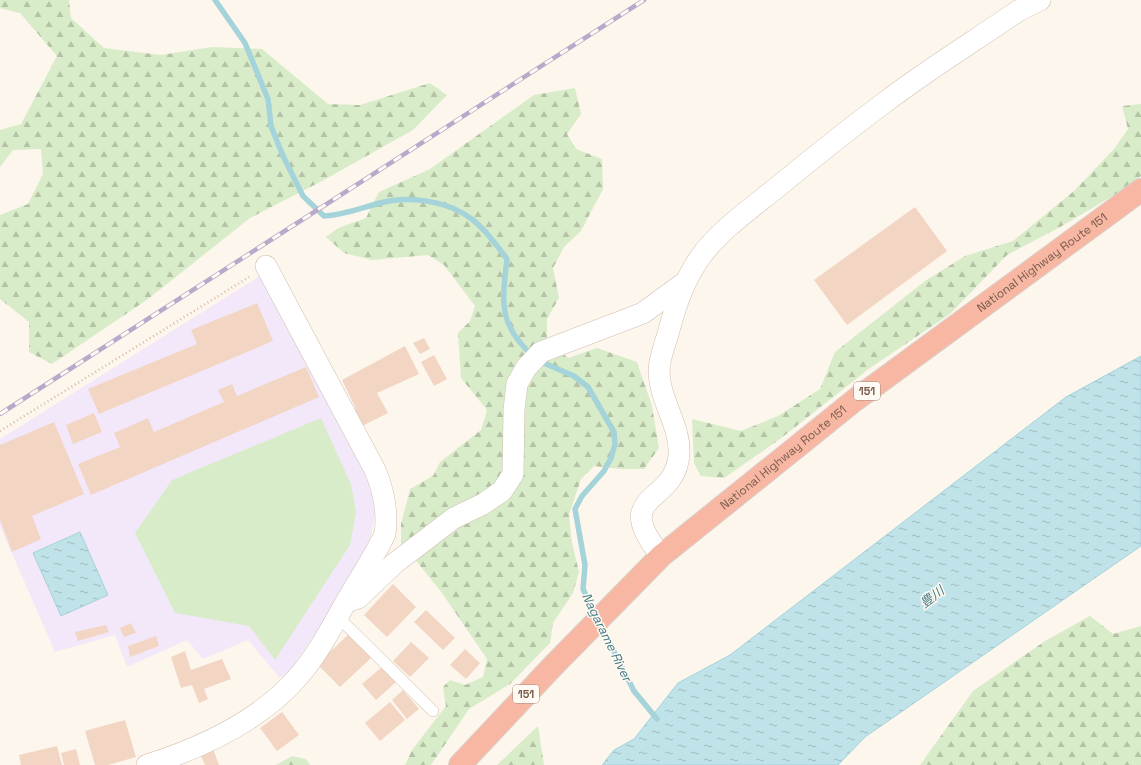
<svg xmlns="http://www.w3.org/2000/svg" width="1141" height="765" viewBox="0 0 1141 765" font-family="'Space Grotesk','Noto Sans JP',sans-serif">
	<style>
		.education { fill: #f3e8fa }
		.forest { fill: url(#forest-firs) }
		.pitch { fill: #d8ecc9 }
		.water { fill: url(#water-ripples); stroke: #a5d3da }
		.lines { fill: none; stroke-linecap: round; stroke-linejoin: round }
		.stream { stroke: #a5d3da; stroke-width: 5.5 }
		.building { fill: #f3d5c3 }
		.lane-casing { stroke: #d1beb0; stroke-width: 12 }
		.street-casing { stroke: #d1beb0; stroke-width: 22 }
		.highway-casing { stroke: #dad1cd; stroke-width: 24 }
		.path { stroke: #d9b8a5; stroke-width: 2.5; stroke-dasharray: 1 3; stroke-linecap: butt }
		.lane { stroke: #fff; stroke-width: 11 }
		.street { stroke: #fff; stroke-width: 21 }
		.highway { stroke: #f7b7a3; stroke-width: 22 }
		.rail-casing { stroke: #b9a8c9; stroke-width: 4.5 }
		.rail { stroke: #fffaf3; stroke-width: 3; stroke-dasharray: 9; stroke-linecap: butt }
		.labels { text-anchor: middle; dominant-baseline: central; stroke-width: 3; stroke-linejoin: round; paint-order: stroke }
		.shield { fill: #fffaf3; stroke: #a28b7f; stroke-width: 1 }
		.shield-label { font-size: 11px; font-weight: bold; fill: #7a5c4d }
		.street-label { font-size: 12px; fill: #7a5c4d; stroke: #fffaf3 }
		.water-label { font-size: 13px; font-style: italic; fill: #437c86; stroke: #fffaf3 }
	</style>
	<defs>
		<pattern id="forest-firs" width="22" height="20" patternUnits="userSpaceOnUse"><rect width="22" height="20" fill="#d8ecc9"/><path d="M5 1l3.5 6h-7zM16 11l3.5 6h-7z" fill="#b4c2a5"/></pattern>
		<pattern id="water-ripples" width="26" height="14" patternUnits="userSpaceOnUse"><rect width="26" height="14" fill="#bfe3e8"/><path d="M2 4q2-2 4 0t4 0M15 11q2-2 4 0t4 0" fill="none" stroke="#a0bbbe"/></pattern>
	</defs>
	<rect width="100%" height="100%" fill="#fdf6ec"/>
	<polygon class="education" points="263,274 370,479 375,514 370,541 321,626 286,676 279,677 248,640 203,659 187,640 127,667 115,635 55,652 0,526 0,439"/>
	<g class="forest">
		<polygon points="0,0 69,0 71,18 104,48 161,55 212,47 262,49 328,104 360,105 430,83 447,95 413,130 322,181 250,218 148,299 52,364 29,352 29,322 0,299 0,215 28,204 43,174 41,149 13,150 0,167 0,130 21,124 57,56 20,13 0,8"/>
		<polygon points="575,88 581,114 567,134 576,149 602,159 603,189 581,231 564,247 553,268 559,298 547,319 547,341 568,358 597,348 637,362 652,406 659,448 644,469 620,469 594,466 581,479 569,515 572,543 579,572 573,593 553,623 550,643 510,684 469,709 431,765 405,765 412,750 446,706 443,687 450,680 465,685 483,677 487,659 442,593 401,542 401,524 410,489 433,476 440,462 481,430 487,410 461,378 458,333 470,321 475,306 444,265 428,255 372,260 344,253 326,237 338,228 366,218 379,192 430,169 534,95"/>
		<polygon points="1141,104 1141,176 1116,194 1062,226 1007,255 950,314 870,368 780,439 724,478 701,476 694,463 692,419 741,431 778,416 820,389 835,352 925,281 965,256 1013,241 1074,191 1114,149 1128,129 1122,106"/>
		<polygon points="1090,616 1113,634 1141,626 1141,765 920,765 973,691 1045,641"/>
		<polygon points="538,726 544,765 497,765"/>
		<polygon points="292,756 306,759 310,765 276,765"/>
	</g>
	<polygon class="pitch" points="321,418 351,484 356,512 350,545 275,660 249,626 175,613 135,533 172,480"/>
	<g class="water">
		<polygon points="1141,356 1141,546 865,737 838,765 602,765 614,750 634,739 678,683 730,655 1066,397"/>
		<polygon points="80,532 108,595 61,616 33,553"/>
	</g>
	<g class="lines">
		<g class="stream">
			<path d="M215 0 245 43 268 99 271 126 283 156 303 196 324 216C344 215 361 208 380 203 410 195 449 201 473 220 487 231 497 246 507 259 502 302 498 324 532 355"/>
			<polyline points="539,361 574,376 588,387 614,432 615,444 611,458 604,471 582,496 575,509 585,565 583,589 596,616"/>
			<polyline points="600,624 634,691 657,719"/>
		</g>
	</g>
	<g class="building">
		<polygon points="915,207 947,251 847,325 814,280"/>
		<polygon points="257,303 273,341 99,414 88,389 197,344 191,330"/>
		<polygon points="424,338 430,349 420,354 413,343"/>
		<polygon points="405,346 419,374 377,393 388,413 356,429 348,414 356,409 342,380"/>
		<polygon points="434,355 447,379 434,386 421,362"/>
		<polygon points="306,367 319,397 91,495 78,464 120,447 114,433 148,418 154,432 224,402 218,390 232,384 237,396"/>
		<polygon points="94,413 102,432 73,444 66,425"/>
		<polygon points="54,422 84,494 32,516 41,539 12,552 0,520 0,445"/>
		<polygon points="393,584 416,607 387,637 364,615"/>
		<polygon points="426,610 455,638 443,650 414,622"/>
		<polygon points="131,623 136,633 124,637 120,628"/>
		<polygon points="106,625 109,632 78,641 75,632"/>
		<polygon points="350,633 372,657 340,687 317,664"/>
		<polygon points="156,636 159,646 130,657 128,646"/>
		<polygon points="411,642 429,658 410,677 393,661"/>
		<polygon points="465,649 480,663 466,679 450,665"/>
		<polygon points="185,651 191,670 222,659 231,679 204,689 208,699 199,703 192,685 181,688 171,657"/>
		<polygon points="382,667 396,682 376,700 362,684"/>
		<polygon points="403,690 419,709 407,719 392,700"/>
		<polygon points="390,702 405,720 380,741 365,723"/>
		<polygon points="282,712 299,735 277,751 260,728"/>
		<polygon points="125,720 136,757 108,765 95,765 85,731"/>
		<polygon points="57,746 62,765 21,765 19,755"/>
		<polygon points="76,749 80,765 64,765 61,753"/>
		<polygon points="213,749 219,765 205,765 200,754"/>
	</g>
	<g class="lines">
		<g class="lane-casing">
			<polyline id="lane" points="338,617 433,711"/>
		</g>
		<g class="street-casing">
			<g id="street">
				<path d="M661 556C609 491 676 506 679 454 681 423 654 394 660 362 662 352 665 343 668 334 675 307 683 283 699 259 718 231 753 207 780 185 814 157 849 129 884 103 927 70 973 42 1018 11L1040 0"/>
				<polyline points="352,600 358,598 395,563 454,518 483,504 502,491 513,474 514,410 517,384 526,368 541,352 643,313 684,283"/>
				<path d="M147 765C201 748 259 721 297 678 317 656 331 628 346 602 359 579 374 557 385 534 388 511 384 491 375 470L266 266"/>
			</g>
		</g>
		<g class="highway-casing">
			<g id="highway">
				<path id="s1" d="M460 765 552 667 661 556 855 400 1141 190"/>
			</g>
		</g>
		<polyline class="path" points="0,431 249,277"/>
		<use href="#lane" class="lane"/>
		<use href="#street" class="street"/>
		<use href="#highway" class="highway"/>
		<g class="rail-casing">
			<polyline id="rail" points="0,414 644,0"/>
		</g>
		<use href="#rail" class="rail"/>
	</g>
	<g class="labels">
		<g class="shield">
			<rect x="854" y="382" width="26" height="18" rx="3"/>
			<rect x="513" y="685" width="26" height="18" rx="3"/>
		</g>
		<g class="shield-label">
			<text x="867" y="391">151</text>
			<text x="526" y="694">151</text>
		</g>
		<g class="street-label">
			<text stroke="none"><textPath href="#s1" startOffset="771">National Highway Route 151</textPath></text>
			<text stroke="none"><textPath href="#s1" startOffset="447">National Highway Route 151</textPath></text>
		</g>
		<g class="water-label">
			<text transform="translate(932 597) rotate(-37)">豊川</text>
			<text transform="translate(607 637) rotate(64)">Nagarame River</text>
		</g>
	</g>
</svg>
